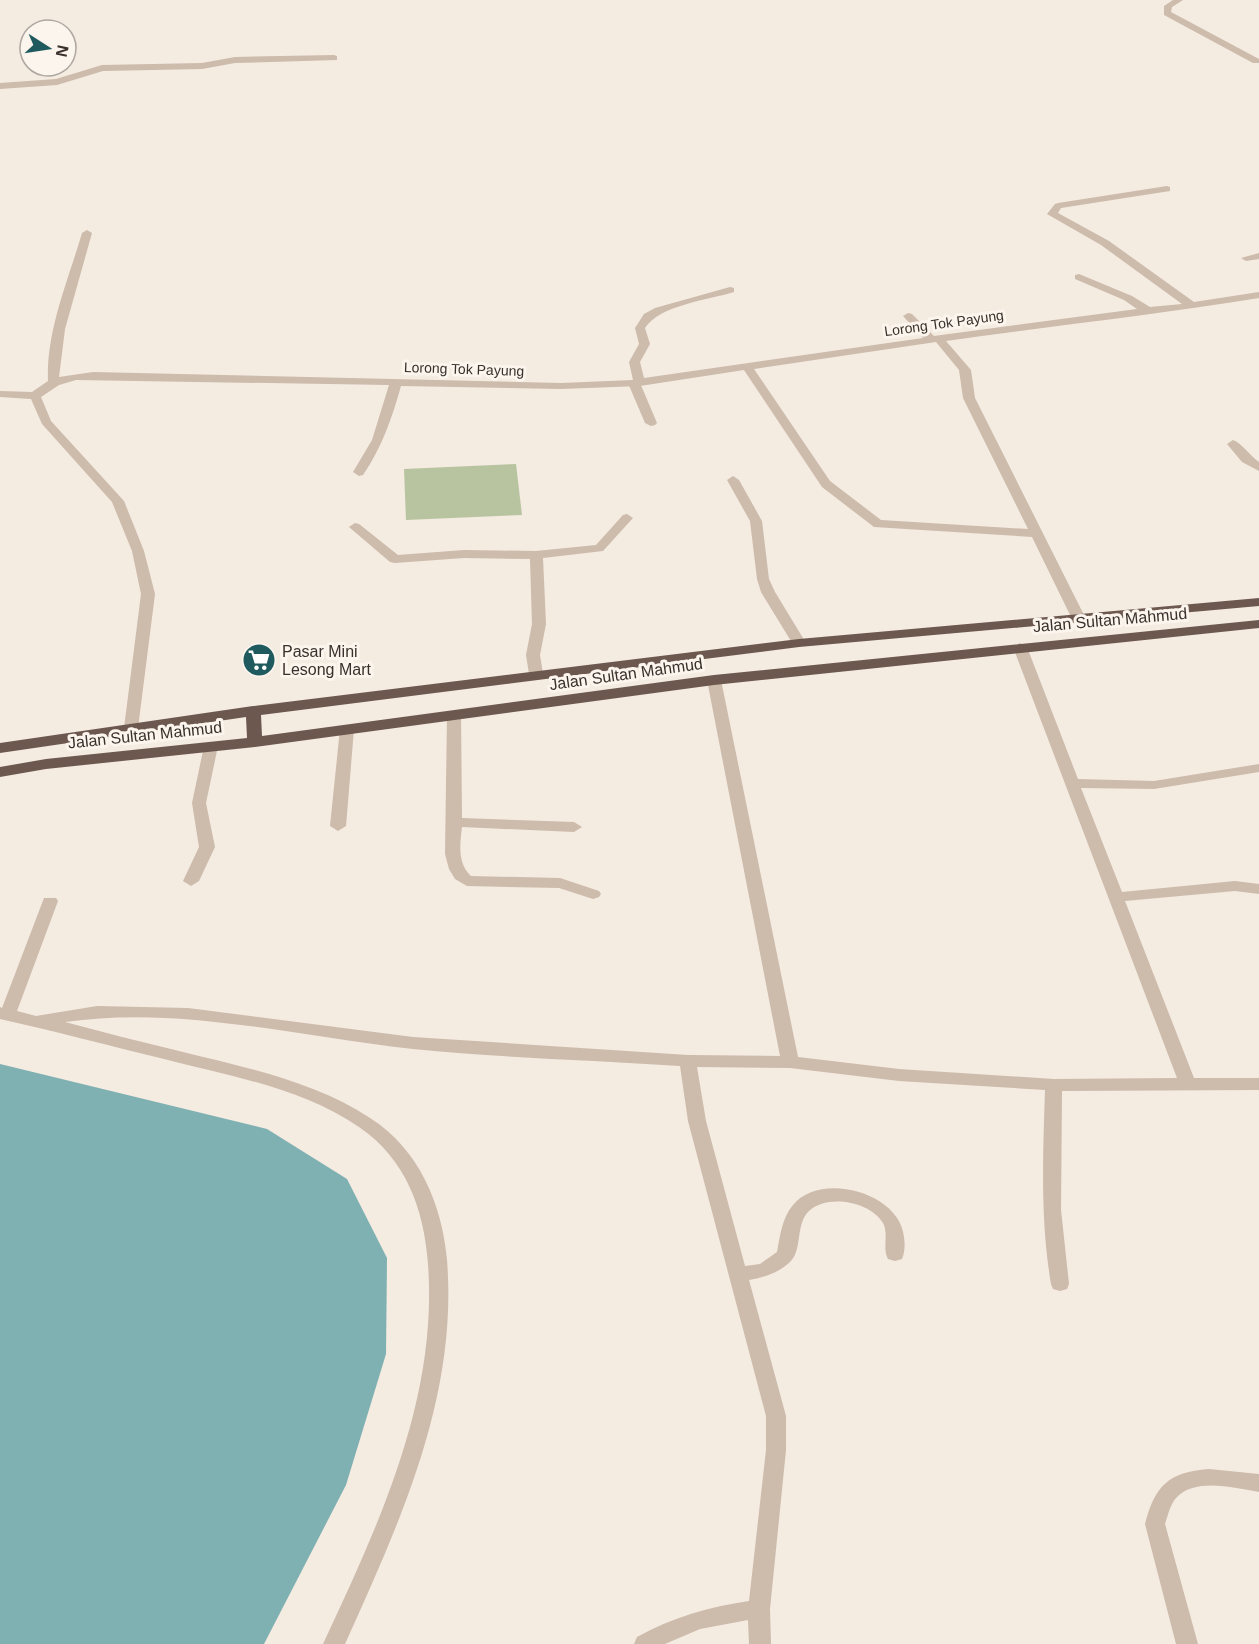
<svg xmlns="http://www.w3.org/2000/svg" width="1259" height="1644" viewBox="0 0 1259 1644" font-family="Helvetica,sans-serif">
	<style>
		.green { fill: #b8c4a0 }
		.water { fill: #7fb0b2 }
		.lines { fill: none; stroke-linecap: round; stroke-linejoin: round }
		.service { fill: #cdbbac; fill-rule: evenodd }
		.minor { fill: #cdbbac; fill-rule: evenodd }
		.trunk { fill: #6c584f; fill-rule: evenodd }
		.labels { text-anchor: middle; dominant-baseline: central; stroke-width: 6; stroke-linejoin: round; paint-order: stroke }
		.far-street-label { font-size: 14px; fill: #3b302b; stroke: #fbf5ee }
		.street-label { font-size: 16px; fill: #3b302b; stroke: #fbf5ee }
		.poi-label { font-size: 16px; fill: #3b302b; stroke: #fbf5ee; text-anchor: start }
	</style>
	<rect width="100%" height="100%" fill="#f4ebe1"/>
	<polygon class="green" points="516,464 522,515 406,520 404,469"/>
	<polygon class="water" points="0,1064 267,1129 347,1179 387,1258 386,1354 346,1485 264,1644 0,1644"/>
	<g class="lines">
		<polygon class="service" points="634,380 640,383 657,423 655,425 651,426 645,423 628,383"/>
		<g class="minor">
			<polygon points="1173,0 1183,0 1172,7 1171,12 1259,59 1259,63 1253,63 1164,15 1164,6"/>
			<polygon points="334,55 337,56 337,60 235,63 202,69 103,71 57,85 0,89 0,83 56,79 102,65 202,63 235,57"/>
			<path d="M1167 186 1170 187V191L1061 208 1058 213 1109 241 1194 302 1259 292V298C1155 315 1050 326 946 341L971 370 975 398 1086 619 1079 623 1072 619 1032 537 874 527 822 487 744 370 640 386 561 389 401 386C392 418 382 447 363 475L359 476 353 472 372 440 389 385 76 380 59 385 41 397 51 421 124 501 144 551 155 594 138 728 131 732 124 728 141 594 132 551 112 502 42 424 31 399 0 397V391L32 392 48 381C46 331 68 281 82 233L87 230 92 233 65 329 59 377 93 372 561 383 633 380 629 362 639 344 635 328 644 314 655 308 730 287 734 288V292C708 300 660 305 645 328L650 344 640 362 644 378 923 338 903 316 908 313 912 314 934 336 1137 309 1124 300 1075 279V275L1079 274 1132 296 1150 307 1182 304 1101 245 1047 214 1055 204 1058 203ZM936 342 959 370 963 398 1028 529 881 520 830 481 754 369Z"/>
			<polygon points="1259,253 1259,259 1246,261 1241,258"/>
			<path d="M1233 440C1243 444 1250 456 1259 462V471L1242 462 1227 444Z"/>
			<polygon points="733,476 739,480 762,521 769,579 775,592 806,643 804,646 794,646 761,592 757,579 750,521 727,480"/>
			<polygon points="627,514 633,518 603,551 543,558 546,624 540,655 543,674 536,678 529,674 526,655 532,624 530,559 464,558 395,563 390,562 349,527 355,523 359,524 398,555 464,550 536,551 596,545 623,515"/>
			<path d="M1020 643 1027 647 1078 779 1154 781 1259 764V772L1154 789 1081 788 1122 892 1235 881 1259 884V894L1235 891 1125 901 1194 1078H1259V1090L1062 1091 1061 1210 1069 1284 1067 1289 1060 1291 1053 1289 1051 1284C1040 1219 1043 1155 1045 1090L899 1081 790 1068 697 1067 706 1121 745 1266 760 1264 777 1252C780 1236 782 1218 793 1205 820 1171 900 1192 904 1237 905 1244 905 1252 902 1259L895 1261 888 1259C882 1248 889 1234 883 1223 870 1201 827 1194 809 1211 795 1224 803 1250 790 1262 778 1273 765 1277 749 1280L786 1416V1450L770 1609 771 1644H749L748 1620 700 1629 665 1644H634L637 1637C673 1617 709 1607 749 1601L766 1450V1416L688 1121 680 1066C591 1060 501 1058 413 1049 298 1037 180 1005 65 1022 103 1032 141 1042 179 1051 243 1067 314 1081 370 1118 419 1149 442 1204 447 1260 458 1397 400 1522 345 1644H323C379 1524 438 1399 428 1264 424 1209 406 1159 359 1127 302 1088 230 1076 164 1059 110 1046 55 1031 0 1019V1007L2 1008 44 898H56L58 901 17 1011 36 1016 97 1006 188 1008 413 1037 688 1055 780 1056 707 680 714 676 721 680 798 1057 899 1069 1054 1079 1177 1078 1013 647Z"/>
			<path d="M454 711 461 715 462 818 574 822 582 827 574 832 462 827C460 844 457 863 471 876L560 878 599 891 601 894 599 897 593 899 559 888 467 886 455 879 449 869 445 854 447 715Z"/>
			<polygon points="347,725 354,729 346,826 338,831 330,826 340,729"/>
			<polygon points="211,742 218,746 206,803 215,847 199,881 191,886 183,881 199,847 192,803 204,746"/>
			<path d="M1209 1469 1259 1474V1492C1235 1488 1195 1477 1176 1498 1170 1505 1168 1515 1165 1524L1198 1644H1176L1145 1524C1155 1486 1168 1472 1209 1469Z"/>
		</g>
		<polygon class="trunk" points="1259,598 1259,606 799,647 261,715 262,736 714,675 1259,620 1259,628 714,685 255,747 46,769 0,777 0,767 46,759 247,738 246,717 0,753 0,743 253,706 799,639"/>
	</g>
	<defs>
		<g id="supermarket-disc" transform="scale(1.725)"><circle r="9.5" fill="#1f5a5e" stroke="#fbf5ee"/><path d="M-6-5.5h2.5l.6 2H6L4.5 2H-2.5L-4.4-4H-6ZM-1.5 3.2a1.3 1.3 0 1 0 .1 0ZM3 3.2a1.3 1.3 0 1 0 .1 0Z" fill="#fff"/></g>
	</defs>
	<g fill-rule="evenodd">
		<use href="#supermarket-disc" x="259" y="660"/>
	</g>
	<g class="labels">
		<g class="far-street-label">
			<text transform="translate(944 323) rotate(-8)">Lorong Tok Payung</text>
			<text transform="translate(464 369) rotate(2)">Lorong Tok Payung</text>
		</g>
		<g class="street-label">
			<text transform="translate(1110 620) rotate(-5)">Jalan Sultan Mahmud</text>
			<text transform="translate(626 674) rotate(-8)">Jalan Sultan Mahmud</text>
			<text transform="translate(145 735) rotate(-6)">Jalan Sultan Mahmud</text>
		</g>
		<g class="poi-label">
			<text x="282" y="651">Pasar Mini<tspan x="282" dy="18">Lesong Mart</tspan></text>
		</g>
	</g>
	<g transform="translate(48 48) rotate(102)"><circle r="28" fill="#fbf5ee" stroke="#aea6a0" stroke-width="1.5"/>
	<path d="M0-4.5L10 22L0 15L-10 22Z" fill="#1f5a5e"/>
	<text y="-9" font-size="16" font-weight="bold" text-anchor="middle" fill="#3b302b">N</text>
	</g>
</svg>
